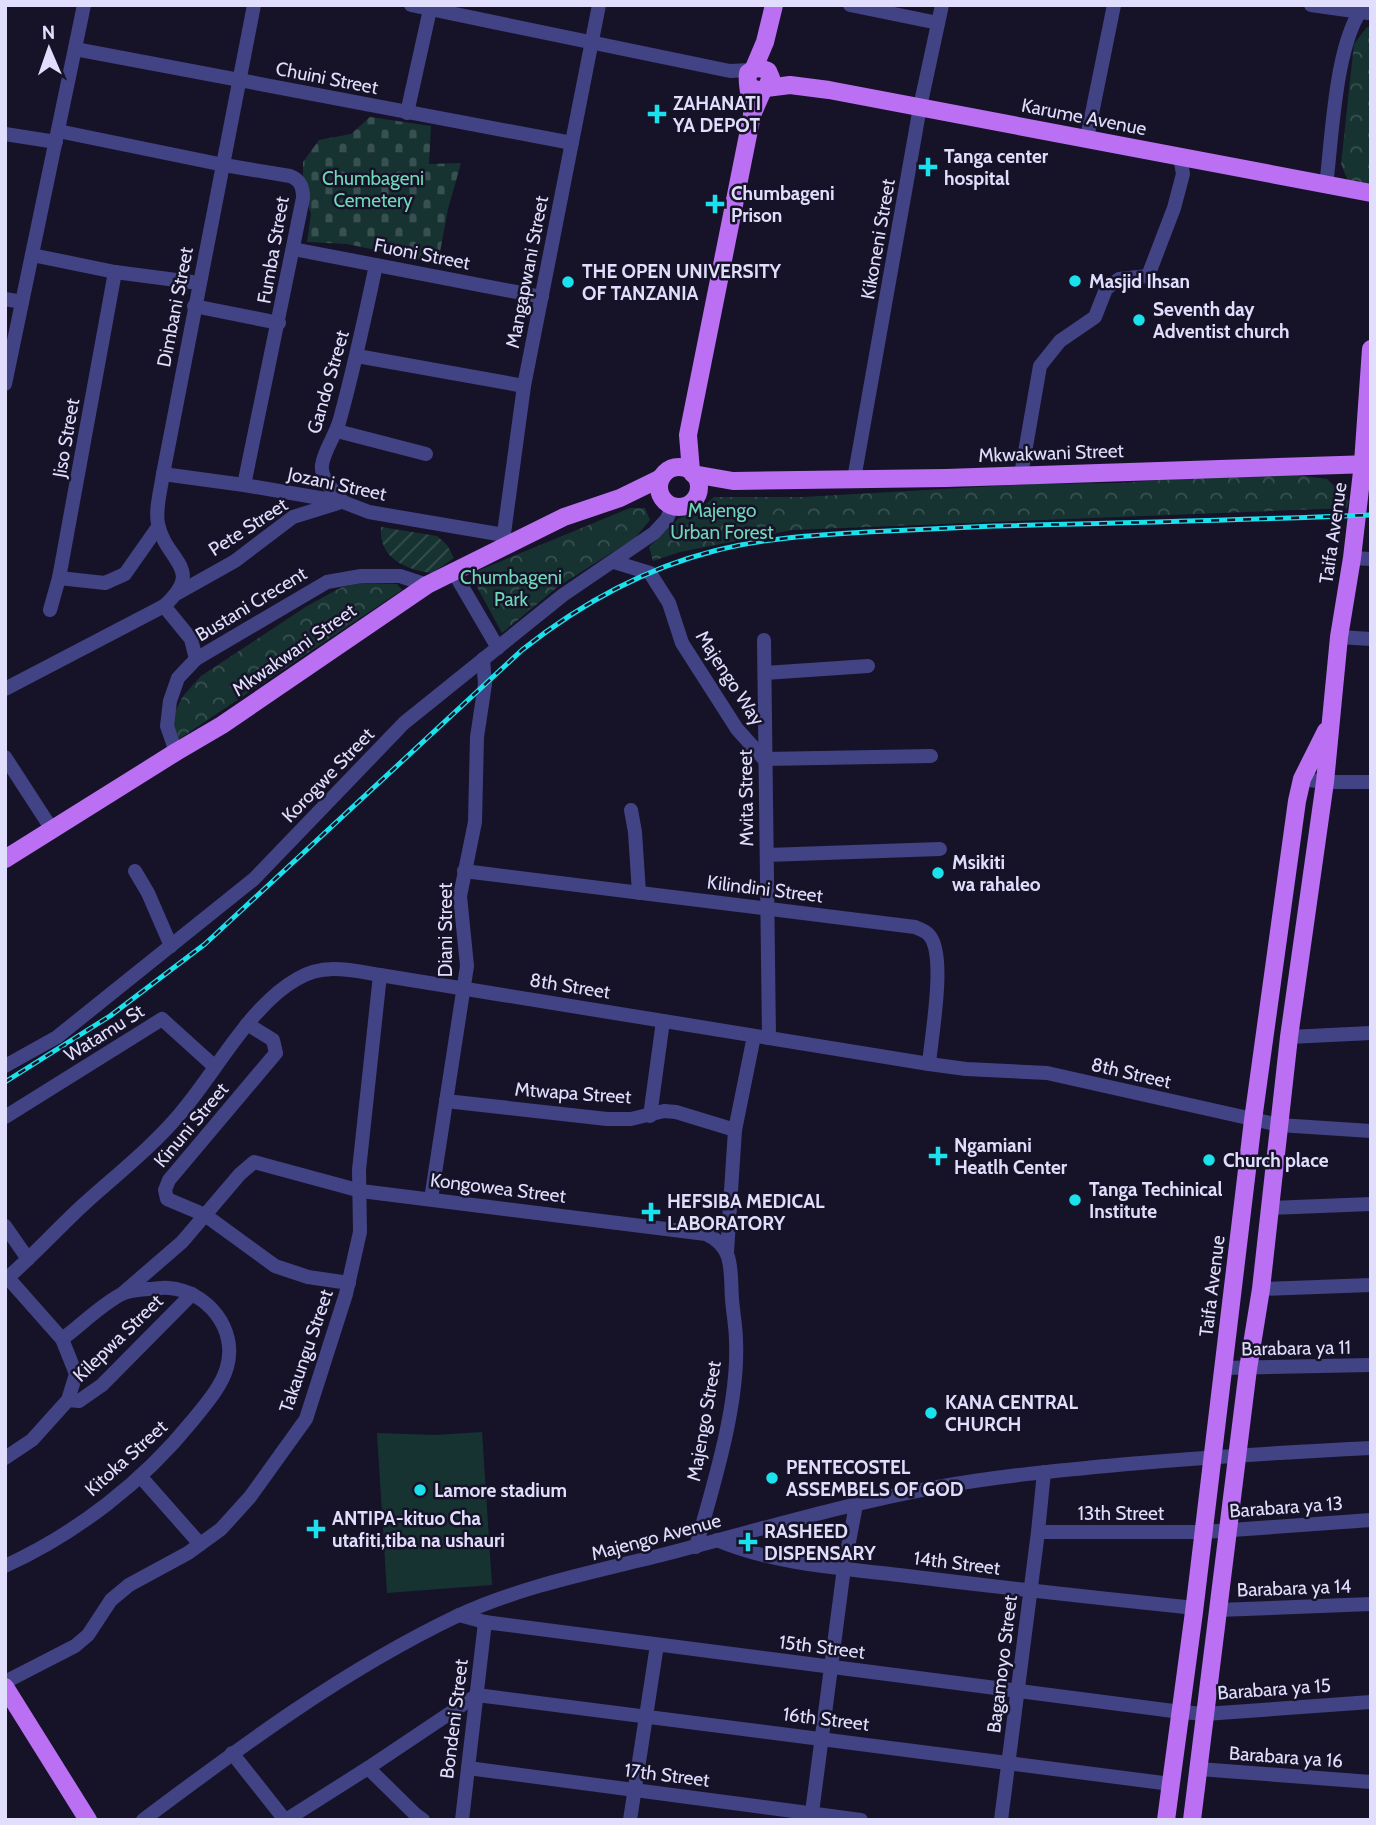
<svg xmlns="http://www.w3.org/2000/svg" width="1376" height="1825" viewBox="0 0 1376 1825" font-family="Cabin,sans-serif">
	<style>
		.grass { fill: #173331 }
		.cemetery { fill: url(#cemetery-stones) }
		.park { fill: url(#park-crowns) }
		.garden { fill: url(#garden-furrows) }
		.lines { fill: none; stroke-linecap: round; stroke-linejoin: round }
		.minor { stroke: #424384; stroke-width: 14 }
		.major { stroke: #bb6ff3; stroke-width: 18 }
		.rail-casing { stroke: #1be1ec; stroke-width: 5 }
		.rail { stroke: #161329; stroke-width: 2.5; stroke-dasharray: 8; stroke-linecap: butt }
		.poi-dot { fill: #1be1ec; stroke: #161329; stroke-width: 2.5 }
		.labels { text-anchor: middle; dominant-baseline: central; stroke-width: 5; stroke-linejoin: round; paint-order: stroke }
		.street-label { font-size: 19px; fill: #e0defc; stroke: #161329 }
		.poi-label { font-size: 19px; font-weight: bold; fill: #e0defc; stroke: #161329; text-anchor: start }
		.park-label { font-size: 19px; fill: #6fd8b9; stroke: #161329 }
	</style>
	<defs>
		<pattern id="cemetery-stones" width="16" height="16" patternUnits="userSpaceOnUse" patternTransform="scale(1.75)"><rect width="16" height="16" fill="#173331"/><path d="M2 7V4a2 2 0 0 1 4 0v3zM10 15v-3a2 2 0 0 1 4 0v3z" fill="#385050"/></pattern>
		<pattern id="park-crowns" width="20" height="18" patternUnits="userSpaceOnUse" patternTransform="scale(1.75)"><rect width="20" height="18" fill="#173331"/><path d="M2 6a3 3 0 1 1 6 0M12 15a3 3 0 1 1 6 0" fill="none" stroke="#385050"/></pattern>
		<pattern id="garden-furrows" width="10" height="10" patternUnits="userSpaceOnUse" patternTransform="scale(1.75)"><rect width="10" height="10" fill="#173331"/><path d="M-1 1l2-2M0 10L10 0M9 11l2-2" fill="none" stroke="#385050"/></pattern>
	</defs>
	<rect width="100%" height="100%" fill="#161329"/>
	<polygon class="grass" points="482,1432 492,1585 387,1593 377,1433 435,1435"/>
	<polygon class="cemetery" points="370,117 431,126 429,164 461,163 448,209 438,263 347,244 307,242 311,214 303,189 303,162 319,140 351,134"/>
	<g class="park">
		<polygon points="1367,27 1371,27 1371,184 1348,181 1341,164 1354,44"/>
		<polygon points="1276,472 1327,479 1349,501 1347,508 792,530 680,552 653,561 649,547 678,519 700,509 714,497 803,497 1033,484 1119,483"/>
		<polygon points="630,508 645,508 650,520 635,538 559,586 502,633 470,574"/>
		<polygon points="361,583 397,584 402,590 179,739 174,731 174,714 183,696 201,676 307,606 342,587"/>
	</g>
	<path class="garden" d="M381 527 437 536 447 545 454 558 432 573C406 570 378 558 381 527Z"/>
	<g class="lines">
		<g class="minor">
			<polyline points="411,5 730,71 750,70"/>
			<polyline points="850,5 938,23"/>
			<polyline points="1311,5 1368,13"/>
			<polyline points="75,49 572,143"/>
			<polyline points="407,113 431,5"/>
			<path d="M58 131 224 165 290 176C300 180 303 186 303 198L244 485"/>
			<polyline points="5,134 56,142"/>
			<polyline points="1087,138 1114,5"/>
			<path d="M1326 186C1332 140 1335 39 1365 5"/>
			<polyline points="293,249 542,297"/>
			<polyline points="32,255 115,272 199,283"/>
			<polyline points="5,299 22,302"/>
			<polyline points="194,306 279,323"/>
			<polyline points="357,356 524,386"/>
			<polyline points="5,384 84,5"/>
			<polyline points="337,431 426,454"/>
			<polyline points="163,474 244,485 343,502 369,512 504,535"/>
			<polyline points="1021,475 1040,366 1060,341 1095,317 1106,289 1119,279 1148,276 1174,208 1183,174 1180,157"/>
			<polyline points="854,479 920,107 942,5"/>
			<path d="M343 502C335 493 320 478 322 465 324 450 336 435 340 419 354 368 365 317 376 265"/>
			<polyline points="502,548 524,386 599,5"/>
			<polyline points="1352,558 1371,559"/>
			<polyline points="614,562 650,573 669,603 682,643 737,729 764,759 931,756"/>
			<polyline points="453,571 498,648"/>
			<polyline points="59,578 105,583 125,574 158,527"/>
			<polyline points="178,593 235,561 293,517 338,503"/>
			<polyline points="164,606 191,639 196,659"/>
			<polyline points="50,610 59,578 115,272"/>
			<polyline points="1339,637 1371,639"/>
			<polyline points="764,640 769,1038"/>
			<polyline points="765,673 868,666"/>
			<path d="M5 689 164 606C206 568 166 562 158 524 155 509 161 489 163 474L254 5"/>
			<polyline points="176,752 167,726 170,701 178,678 196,659 327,582 361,576 400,576 427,585"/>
			<polyline points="5,757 53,831"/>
			<polyline points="1302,779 1325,782 1371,782"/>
			<polyline points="631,810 635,832 639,893"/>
			<polyline points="767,855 940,849"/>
			<polyline points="135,871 148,893 171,946"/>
			<path d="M464 871 915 927C919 929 926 931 929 935 947 954 931 1038 929 1064"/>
			<polyline points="247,1024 273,1040 276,1053 169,1180 165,1190 167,1199 205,1215 275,1266 308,1277 349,1283"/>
			<polyline points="1289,1037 1371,1033"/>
			<polyline points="5,1066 57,1037 254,879 404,723 563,595 654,533 667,519 672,506"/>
			<polyline points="446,1101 607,1119 631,1119 664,1111 676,1112 735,1130"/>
			<polyline points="650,1116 663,1021"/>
			<polyline points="5,1117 162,1019 215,1067"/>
			<polyline points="431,1199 467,966 460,896 475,822 477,737 485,684 483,659"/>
			<polyline points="1270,1208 1371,1204"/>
			<polyline points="5,1226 28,1259"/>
			<polyline points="727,1252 735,1130 754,1036"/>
			<path d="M5 1280C32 1257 56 1230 82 1206 115 1176 150 1149 179 1115 215 1074 249 1006 297 979 324 963 350 970 380 975L929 1064 966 1069 1047 1073 1279 1125 1371 1131"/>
			<polyline points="1261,1289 1371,1285"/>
			<path d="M123 1293 182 1242 240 1174 254 1162 361 1191 706 1234C735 1247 730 1271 732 1299 733 1313 736 1327 736 1341 739 1405 713 1486 696 1547"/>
			<polyline points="1222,1368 1371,1365"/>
			<polyline points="68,1400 79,1401 102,1385 192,1294"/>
			<polyline points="5,1458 32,1440 68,1400 76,1374 62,1339 8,1278"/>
			<polyline points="140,1476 200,1544"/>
			<polyline points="1038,1532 1204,1532 1371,1520"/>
			<path d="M717 1540C774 1564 838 1568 899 1575 997 1587 1096 1598 1195 1608"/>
			<path d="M5 1566C77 1533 143 1482 193 1420 205 1405 222 1386 227 1367 238 1329 207 1291 169 1288 162 1287 155 1289 148 1289 140 1290 129 1290 122 1294 103 1303 80 1326 62 1339"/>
			<polyline points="1218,1610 1371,1604"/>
			<polyline points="459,1615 485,1622 1181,1712 1205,1714 1371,1702"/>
			<polyline points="5,1682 75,1646 88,1635 111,1600 129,1585 188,1553 221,1529 250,1497 306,1419 346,1294 360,1232 359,1170 380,975"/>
			<polyline points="232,1753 285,1820"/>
			<polyline points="368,1768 416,1815 423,1820"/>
			<polyline points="468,1768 861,1820"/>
			<polyline points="1199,1769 1371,1782"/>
			<path d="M143 1820C243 1745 344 1670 457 1616 526 1584 604 1570 677 1551 762 1529 846 1504 932 1488 997 1476 1063 1470 1128 1464 1209 1457 1290 1452 1371 1448"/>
			<polyline points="286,1820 368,1768 477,1695 1171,1784"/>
			<polyline points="462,1820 485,1622"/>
			<polyline points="630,1820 657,1645"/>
			<polyline points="811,1820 844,1568 856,1505"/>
			<polyline points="1001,1820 1038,1532 1044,1472"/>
		</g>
		<g class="major">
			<polyline points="754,68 765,42 774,5"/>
			<path d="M750 87 760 91 766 88 771 78 768 71 757 67 748 73C746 83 751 100 752 112"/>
			<polyline points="766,88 790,85 829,90 1371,193"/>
			<circle cx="679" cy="487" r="20"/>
			<polyline points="691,471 688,435 752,115 763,90"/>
			<polyline points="693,474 733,481 946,478 1371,464"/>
			<polyline points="5,859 176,752 222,725 427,585 564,517 620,498 661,478"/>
			<polyline points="5,1687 88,1820"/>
			<polyline points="1166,1820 1194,1612 1253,1120 1297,801 1302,779 1326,731"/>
			<polyline points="1192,1820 1248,1369 1261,1289 1289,1037 1325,782 1339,637 1352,558 1363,463 1371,349"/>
		</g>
		<g class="rail-casing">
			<path id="rail" d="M5 1082 110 1016 205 944 522 650C579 605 643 569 714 551 764 538 815 535 867 532 909 530 951 528 994 526 1119 523 1245 520 1371 515"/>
		</g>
		<use href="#rail" class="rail"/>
	</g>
	<g class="poi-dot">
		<path d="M653.5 103.5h7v7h7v7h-7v7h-7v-7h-7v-7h7z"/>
		<path d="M924.5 156.5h7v7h7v7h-7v7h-7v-7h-7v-7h7z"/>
		<path d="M711.5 193.5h7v7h7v7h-7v7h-7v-7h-7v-7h7z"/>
		<circle cx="1075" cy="281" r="7"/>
		<circle cx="568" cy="282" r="7"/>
		<circle cx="1139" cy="320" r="7"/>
		<circle cx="938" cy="873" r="7"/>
		<path d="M934.5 1145.5h7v7h7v7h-7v7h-7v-7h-7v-7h7z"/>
		<circle cx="1209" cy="1160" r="7"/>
		<circle cx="1075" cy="1200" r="7"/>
		<path d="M647.5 1201.5h7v7h7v7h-7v7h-7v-7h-7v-7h7z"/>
		<circle cx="931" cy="1413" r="7"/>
		<circle cx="772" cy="1478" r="7"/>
		<circle cx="420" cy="1490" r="7"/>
		<path d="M312.5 1518.5h7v7h7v7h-7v7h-7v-7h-7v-7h7z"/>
		<path d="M744.5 1531.5h7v7h7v7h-7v7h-7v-7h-7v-7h7z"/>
	</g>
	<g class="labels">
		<g class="street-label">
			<text transform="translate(327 78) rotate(11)">Chuini Street</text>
			<text transform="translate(1084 117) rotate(11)">Karume Avenue</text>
			<text transform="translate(878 239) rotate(-80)">Kikoneni Street</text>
			<text transform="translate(273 250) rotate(-80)">Fumba Street</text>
			<text transform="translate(422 254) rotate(11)">Fuoni Street</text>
			<text transform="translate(527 272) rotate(-79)">Mangapwani Street</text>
			<text transform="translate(175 307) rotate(-79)">Dimbani Street</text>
			<text transform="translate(328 382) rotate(-74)">Gando Street</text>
			<text transform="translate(66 438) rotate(-80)">Jiso Street</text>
			<text transform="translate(1051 453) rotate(-2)">Mkwakwani Street</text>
			<text transform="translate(337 484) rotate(12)">Jozani Street</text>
			<text transform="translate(248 527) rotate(-33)">Pete Street</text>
			<text transform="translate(1333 533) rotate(-82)">Taifa Avenue</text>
			<text transform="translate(251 604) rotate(-31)">Bustani Crecent</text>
			<text transform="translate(294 650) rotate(-35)">Mkwakwani Street</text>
			<text transform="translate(730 678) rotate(57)">Majengo Way</text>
			<text transform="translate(328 775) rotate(-46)">Korogwe Street</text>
			<text transform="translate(746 798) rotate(-91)">Mvita Street</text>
			<text transform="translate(765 889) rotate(7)">Kilindini Street</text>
			<text transform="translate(445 930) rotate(-90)">Diani Street</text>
			<text transform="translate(570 986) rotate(9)">8th Street</text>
			<text transform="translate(104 1033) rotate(-32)">Watamu St</text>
			<text transform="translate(1131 1073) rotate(13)">8th Street</text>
			<text transform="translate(573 1093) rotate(4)">Mtwapa Street</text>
			<text transform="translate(191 1125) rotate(-50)">Kinuni Street</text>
			<text transform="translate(498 1188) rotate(7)">Kongowea Street</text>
			<text transform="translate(1212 1286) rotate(-83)">Taifa Avenue</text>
			<text transform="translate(118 1338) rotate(-44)">Kilepwa Street</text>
			<text transform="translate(1296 1348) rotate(-1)">Barabara ya 11</text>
			<text transform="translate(306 1351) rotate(-71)">Takaungu Street</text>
			<text transform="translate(704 1421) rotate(-80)">Majengo Street</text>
			<text transform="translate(126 1458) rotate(-42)">Kitoka Street</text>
			<text transform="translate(1286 1507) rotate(-4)">Barabara ya 13</text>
			<text x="1121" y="1513">13th Street</text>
			<text transform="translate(656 1537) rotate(-15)">Majengo Avenue</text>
			<text transform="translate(957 1563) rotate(7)">14th Street</text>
			<text transform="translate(1294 1588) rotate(-2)">Barabara ya 14</text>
			<text transform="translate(822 1647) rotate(7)">15th Street</text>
			<text transform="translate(1002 1664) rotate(-83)">Bagamoyo Street</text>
			<text transform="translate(1274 1689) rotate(-4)">Barabara ya 15</text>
			<text transform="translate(454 1719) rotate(-83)">Bondeni Street</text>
			<text transform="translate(826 1719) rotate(7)">16th Street</text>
			<text transform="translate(1286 1757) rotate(4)">Barabara ya 16</text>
			<text transform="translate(667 1775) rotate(7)">17th Street</text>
		</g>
		<g class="poi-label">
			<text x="673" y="103">ZAHANATI<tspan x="673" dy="22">YA DEPOT</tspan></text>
			<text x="944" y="156">Tanga center<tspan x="944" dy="22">hospital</tspan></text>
			<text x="731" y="193">Chumbageni<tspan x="731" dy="22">Prison</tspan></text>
			<text x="582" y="271">THE OPEN UNIVERSITY<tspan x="582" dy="22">OF TANZANIA</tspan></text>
			<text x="1089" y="281">Masjid Ihsan</text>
			<text x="1153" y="309">Seventh day<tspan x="1153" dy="22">Adventist church</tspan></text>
			<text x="952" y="862">Msikiti<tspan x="952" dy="22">wa rahaleo</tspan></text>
			<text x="954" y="1145">Ngamiani<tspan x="954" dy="22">Heatlh Center</tspan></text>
			<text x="1223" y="1160">Church place</text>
			<text x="1089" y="1189">Tanga Techinical<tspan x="1089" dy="22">Institute</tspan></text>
			<text x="667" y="1201">HEFSIBA MEDICAL<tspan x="667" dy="22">LABORATORY</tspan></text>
			<text x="945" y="1402">KANA CENTRAL<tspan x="945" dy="22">CHURCH</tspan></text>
			<text x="786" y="1467">PENTECOSTEL<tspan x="786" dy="22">ASSEMBELS OF GOD</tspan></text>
			<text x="434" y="1490">Lamore stadium</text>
			<text x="332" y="1518">ANTIPA-kituo Cha<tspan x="332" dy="22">utafiti,tiba na ushauri</tspan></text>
			<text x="764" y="1531">RASHEED<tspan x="764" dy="22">DISPENSARY</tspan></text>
		</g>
		<g class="park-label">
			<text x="373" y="178">Chumbageni<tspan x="373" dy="22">Cemetery</tspan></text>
			<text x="722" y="510">Majengo<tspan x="722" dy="22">Urban Forest</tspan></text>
			<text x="511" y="577">Chumbageni<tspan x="511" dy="22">Park</tspan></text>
		</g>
	</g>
	<rect width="1376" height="1825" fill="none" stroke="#e0defc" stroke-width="14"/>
	<g transform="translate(49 49) rotate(358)" stroke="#161329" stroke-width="5" paint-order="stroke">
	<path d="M0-5L12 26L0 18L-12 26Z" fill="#e0defc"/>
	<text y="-10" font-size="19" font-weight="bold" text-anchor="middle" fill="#e0defc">N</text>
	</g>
</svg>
